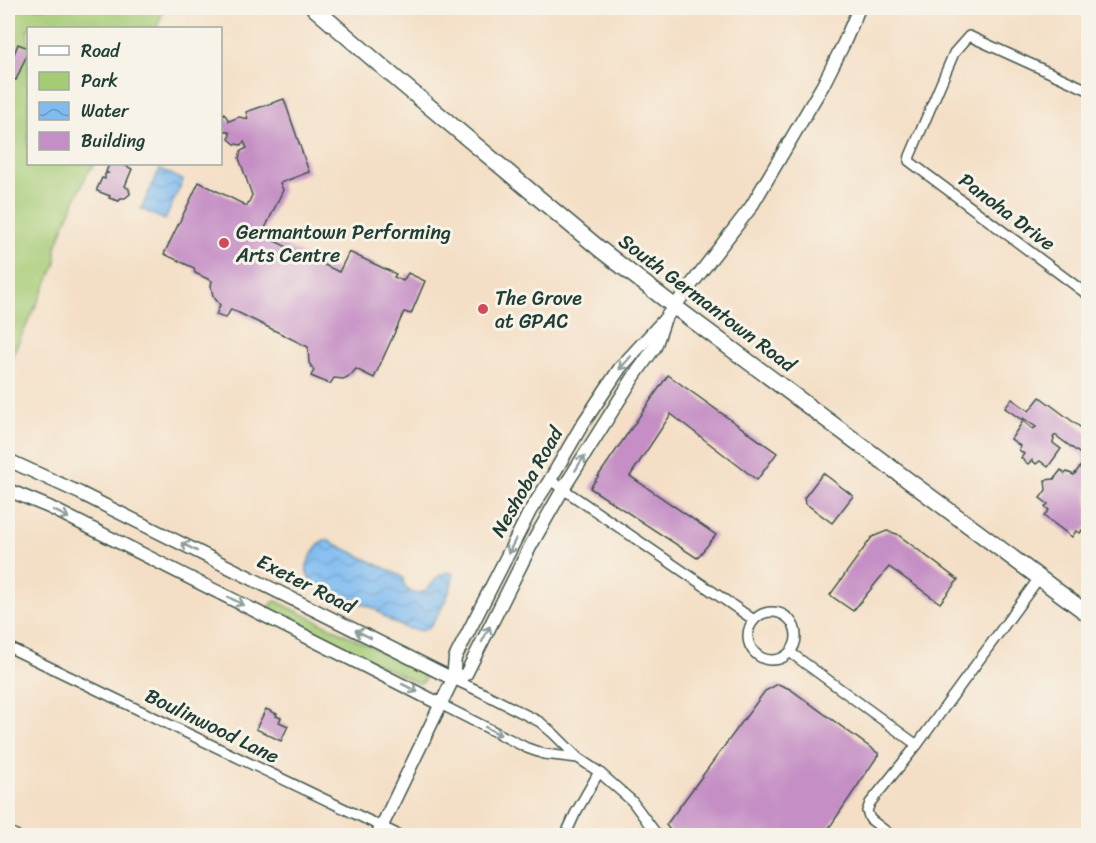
<svg xmlns="http://www.w3.org/2000/svg" width="1096" height="843" viewBox="0 0 1096 843" font-family="Sriracha,sans-serif">
	<style>
		.green { fill: #a5cb75; stroke: #628454; stroke-width: 1.5 }
		.water { fill: url(#water-waves); stroke: #4f7c92; stroke-width: 1.5 }
		.building { fill: #c58fc5 }
		.lines { fill: none; stroke-linecap: round; stroke-linejoin: round }
		.minor-casing { stroke: #3f554a; stroke-width: 12 }
		.tertiary-casing { stroke: #3f554a; stroke-width: 15 }
		.primary-casing { stroke: #3f554a; stroke-width: 18 }
		.minor { stroke: #fff; stroke-width: 9 }
		.tertiary { stroke: #fff; stroke-width: 12 }
		.primary { stroke: #fff; stroke-width: 15 }
		.oneway { stroke: #8f9e9a }
		.poi-dot { fill: #d1495b; stroke: #f7f3e8; stroke-width: 2 }
		.labels { text-anchor: middle; dominant-baseline: central; stroke-width: 6; stroke-linejoin: round; paint-order: stroke }
		.street-label { font-size: 20px; fill: #1f3d34; stroke: #f7f3e8 }
		.poi-label { font-size: 20px; fill: #1f3d34; stroke: #f7f3e8; text-anchor: start }
	</style>
	<defs>
		<pattern id="water-waves" width="16" height="10" patternUnits="userSpaceOnUse" patternTransform="scale(1.5)"><rect width="16" height="10" fill="#7fbbf1"/><path d="M0 5q4-4 8 0t8 0" fill="none" stroke="#6799c4"/></pattern>
	</defs>
	<rect width="100%" height="100%" fill="#f7f3e8"/>
	<filter id="ink" filterUnits="userSpaceOnUse"><feTurbulence type="fractalNoise" baseFrequency=".0167" numOctaves="2"/><feDisplacementMap in="SourceGraphic" scale="12" xChannelSelector="R" yChannelSelector="G"/><feConvolveMatrix kernelMatrix="1 2 1 2 8 2 1 2 1" color-interpolation-filters="sRGB"/></filter>
	<filter id="wash" filterUnits="userSpaceOnUse"><feTurbulence type="fractalNoise" baseFrequency=".008" numOctaves="4" result="noise"/><feDisplacementMap in="SourceGraphic" scale="24" xChannelSelector="R" yChannelSelector="G"/><feGaussianBlur stdDeviation="1.35" result="paint"/><feColorMatrix in="noise" values="0 0 0 0 0 0 0 0 0 0 0 0 0 0 0 0 0 1.4 0 .05"/><feComposite in="paint" operator="in"/></filter>
	<g filter="url(#wash)">
		<rect width="100%" height="100%" fill="#f4dfc6"/>
		<g class="green">
			<polygon points="8,8 164,8 157,28 28,28 28,164 95,164 87,174 65,223 56,247 56,264 8,364"/>
			<path d="M276 601 421 671 425 677 424 681 420 683 415 682 273 613 271 611C269 606 271 602 276 601Z"/>
		</g>
		<g class="water">
			<polygon points="160,169 183,180 165,220 141,209"/>
			<path d="M327 540 401 576 403 578 404 586 412 593C432 597 431 575 448 572L453 574C453 586 447 598 441 609 438 615 434 623 428 628 420 635 398 626 389 620 383 616 378 610 371 607 353 600 294 591 309 560 314 551 317 543 327 540Z"/>
		</g>
		<g id="blocks">
			<g class="building">
				<polygon points="18,44 28,48 28,52 16,80 8,77 8,69"/>
				<polygon points="284,99 309,172 280,183 283,190 262,235 339,272 349,252 396,274 394,277 403,281 408,273 425,281 411,314 404,312 374,378 356,369 351,375 344,379 334,378 330,384 311,376 314,370 309,363 308,347 231,309 226,318 216,315 220,305 213,296 211,286 212,281 195,273 194,268 164,254 199,182 247,206 252,195 239,158 241,151 247,148 244,142 241,145 235,144 229,139 230,133 220,128 220,116 224,113 229,121 239,117 248,119 246,112"/>
				<polygon points="109,164 122,164 132,169 125,186 129,189 130,194 125,198 121,198 119,201 109,198 110,196 97,191 97,189 102,178 105,179 105,174 108,173 106,172"/>
				<polygon points="668,375 777,453 757,480 671,414 630,476 716,535 697,558 590,488"/>
				<polygon points="1040,397 1088,433 1088,527 1087,526 1084,531 1082,530 1080,533 1076,531 1072,537 1044,516 1049,510 1045,507 1048,504 1040,498 1046,490 1045,480 1054,479 1061,470 1065,474 1067,472 1074,475 1085,460 1082,458 1083,456 1055,435 1053,438 1054,439 1053,443 1061,449 1048,467 1040,461 1036,464 1032,460 1028,464 1021,458 1024,454 1019,450 1020,446 1011,439 1023,421 1033,429 1036,427 1023,418 1022,420 1005,408 1012,399 1029,411"/>
				<polygon points="823,473 853,496 832,523 805,503 804,498"/>
				<polygon points="887,531 897,534 958,580 940,603 889,567 853,611 830,595 872,537"/>
				<polygon points="778,684 790,689 879,754 829,828 839,836 674,836 666,825 765,691"/>
				<polygon points="266,709 277,714 276,716 281,718 279,722 288,726 281,741 256,729"/>
			</g>
		</g>
	</g>
	<g filter="url(#ink)">
		<use href="#blocks" fill-opacity="0" stroke="#3f554a" stroke-width="1.5"/>
		<g class="lines">
			<g class="minor-casing">
				<g id="minor">
					<polyline points="1088,90 969,36 954,53 910,156 909,161 1088,295"/>
					<polyline points="550,480 754,620"/>
					<circle cx="772" cy="636" r="24"/>
					<polyline points="8,647 401,836"/>
					<polyline points="791,653 917,745"/>
					<polyline points="453,679 479,691 540,722 554,734 578,758 599,772 632,801 658,836"/>
					<polyline points="440,704 527,748 544,754 578,758"/>
					<polyline points="8,831 17,836"/>
					<polyline points="565,836 575,814 599,772"/>
					<polyline points="892,836 870,819 867,811 870,803 917,745 1039,578"/>
				</g>
			</g>
			<g class="tertiary-casing">
				<g id="tertiary">
					<polyline points="8,460 80,493 453,679"/>
					<polyline points="8,490 49,507 440,704"/>
					<polyline points="453,679 466,674 530,547 563,489 635,375 655,347 663,324"/>
					<polyline points="377,836 453,679 455,658 530,511 550,480 582,425 620,368 664,320 751,207 823,85 844,43 859,8"/>
				</g>
			</g>
			<g class="primary-casing">
				<polyline id="primary" points="314,8 400,82 601,250 675,307 1088,614"/>
			</g>
			<use href="#minor" class="minor"/>
			<use href="#tertiary" class="tertiary"/>
			<use href="#primary" class="primary"/>
		</g>
		<defs><path id="oneway-shaft" d="M-6 0H5M1.5-3L5.5 0L1.5 3" fill="none" stroke-width="1.6" stroke-linecap="round" stroke-linejoin="round" transform="scale(1.5)"/></defs>
		<g class="oneway">
			<use href="#oneway-shaft" transform="translate(625 363) rotate(131)"/>
			<use href="#oneway-shaft" transform="translate(580 463) rotate(-58)"/>
			<use href="#oneway-shaft" transform="translate(61 514) rotate(27)"/>
			<use href="#oneway-shaft" transform="translate(512 546) rotate(117)"/>
			<use href="#oneway-shaft" transform="translate(189 547) rotate(-153)"/>
			<use href="#oneway-shaft" transform="translate(236 601) rotate(27)"/>
			<use href="#oneway-shaft" transform="translate(363 634) rotate(-153)"/>
			<use href="#oneway-shaft" transform="translate(486 634) rotate(-63)"/>
			<use href="#oneway-shaft" transform="translate(410 688) rotate(27)"/>
			<use href="#oneway-shaft" transform="translate(493 731) rotate(27)"/>
		</g>
	</g>
	<g class="poi-dot">
		<circle cx="224" cy="243" r="6"/>
		<circle cx="483" cy="309" r="6"/>
	</g>
	<g class="labels">
		<g class="street-label">
			<text transform="translate(1007 212) rotate(37)">Panoha Drive</text>
			<text transform="translate(707 303) rotate(37)">South Germantown Road</text>
			<text transform="translate(527 482) rotate(-60)">Neshoba Road</text>
			<text transform="translate(306 584) rotate(27)">Exeter Road</text>
			<text transform="translate(212 726) rotate(26)">Boulinwood Lane</text>
		</g>
		<g class="poi-label">
			<text x="236" y="232">Germantown Performing<tspan x="236" dy="23">Arts Centre</tspan></text>
			<text x="495" y="298">The Grove<tspan x="495" dy="23">at GPAC</tspan></text>
		</g>
	</g>
	<rect width="1096" height="843" fill="none" stroke="#f7f3e8" stroke-width="30"/>
	<rect x="27" y="27" width="195" height="138" fill="#f7f3e8" stroke="#a1aaa0" stroke-width="1.5"/>
	<rect x="39" y="46" width="30" height="9" fill="#ffffff" stroke="#a1aaa0" stroke-width="1.5"/>
	<text x="81" y="57" font-size="18" fill="#1f3d34">Road</text>
	<rect x="39" y="72" width="30" height="18" fill="#a5cb75" stroke="#a1aaa0" stroke-width="1.5"/>
	<text x="81" y="87" font-size="18" fill="#1f3d34">Park</text>
	<rect x="39" y="102" width="30" height="18" fill="url(#water-waves)" stroke="#a1aaa0" stroke-width="1.5"/>
	<text x="81" y="117" font-size="18" fill="#1f3d34">Water</text>
	<rect x="39" y="132" width="30" height="18" fill="#c58fc5" stroke="#a1aaa0" stroke-width="1.5"/>
	<text x="81" y="147" font-size="18" fill="#1f3d34">Building</text>
</svg>
